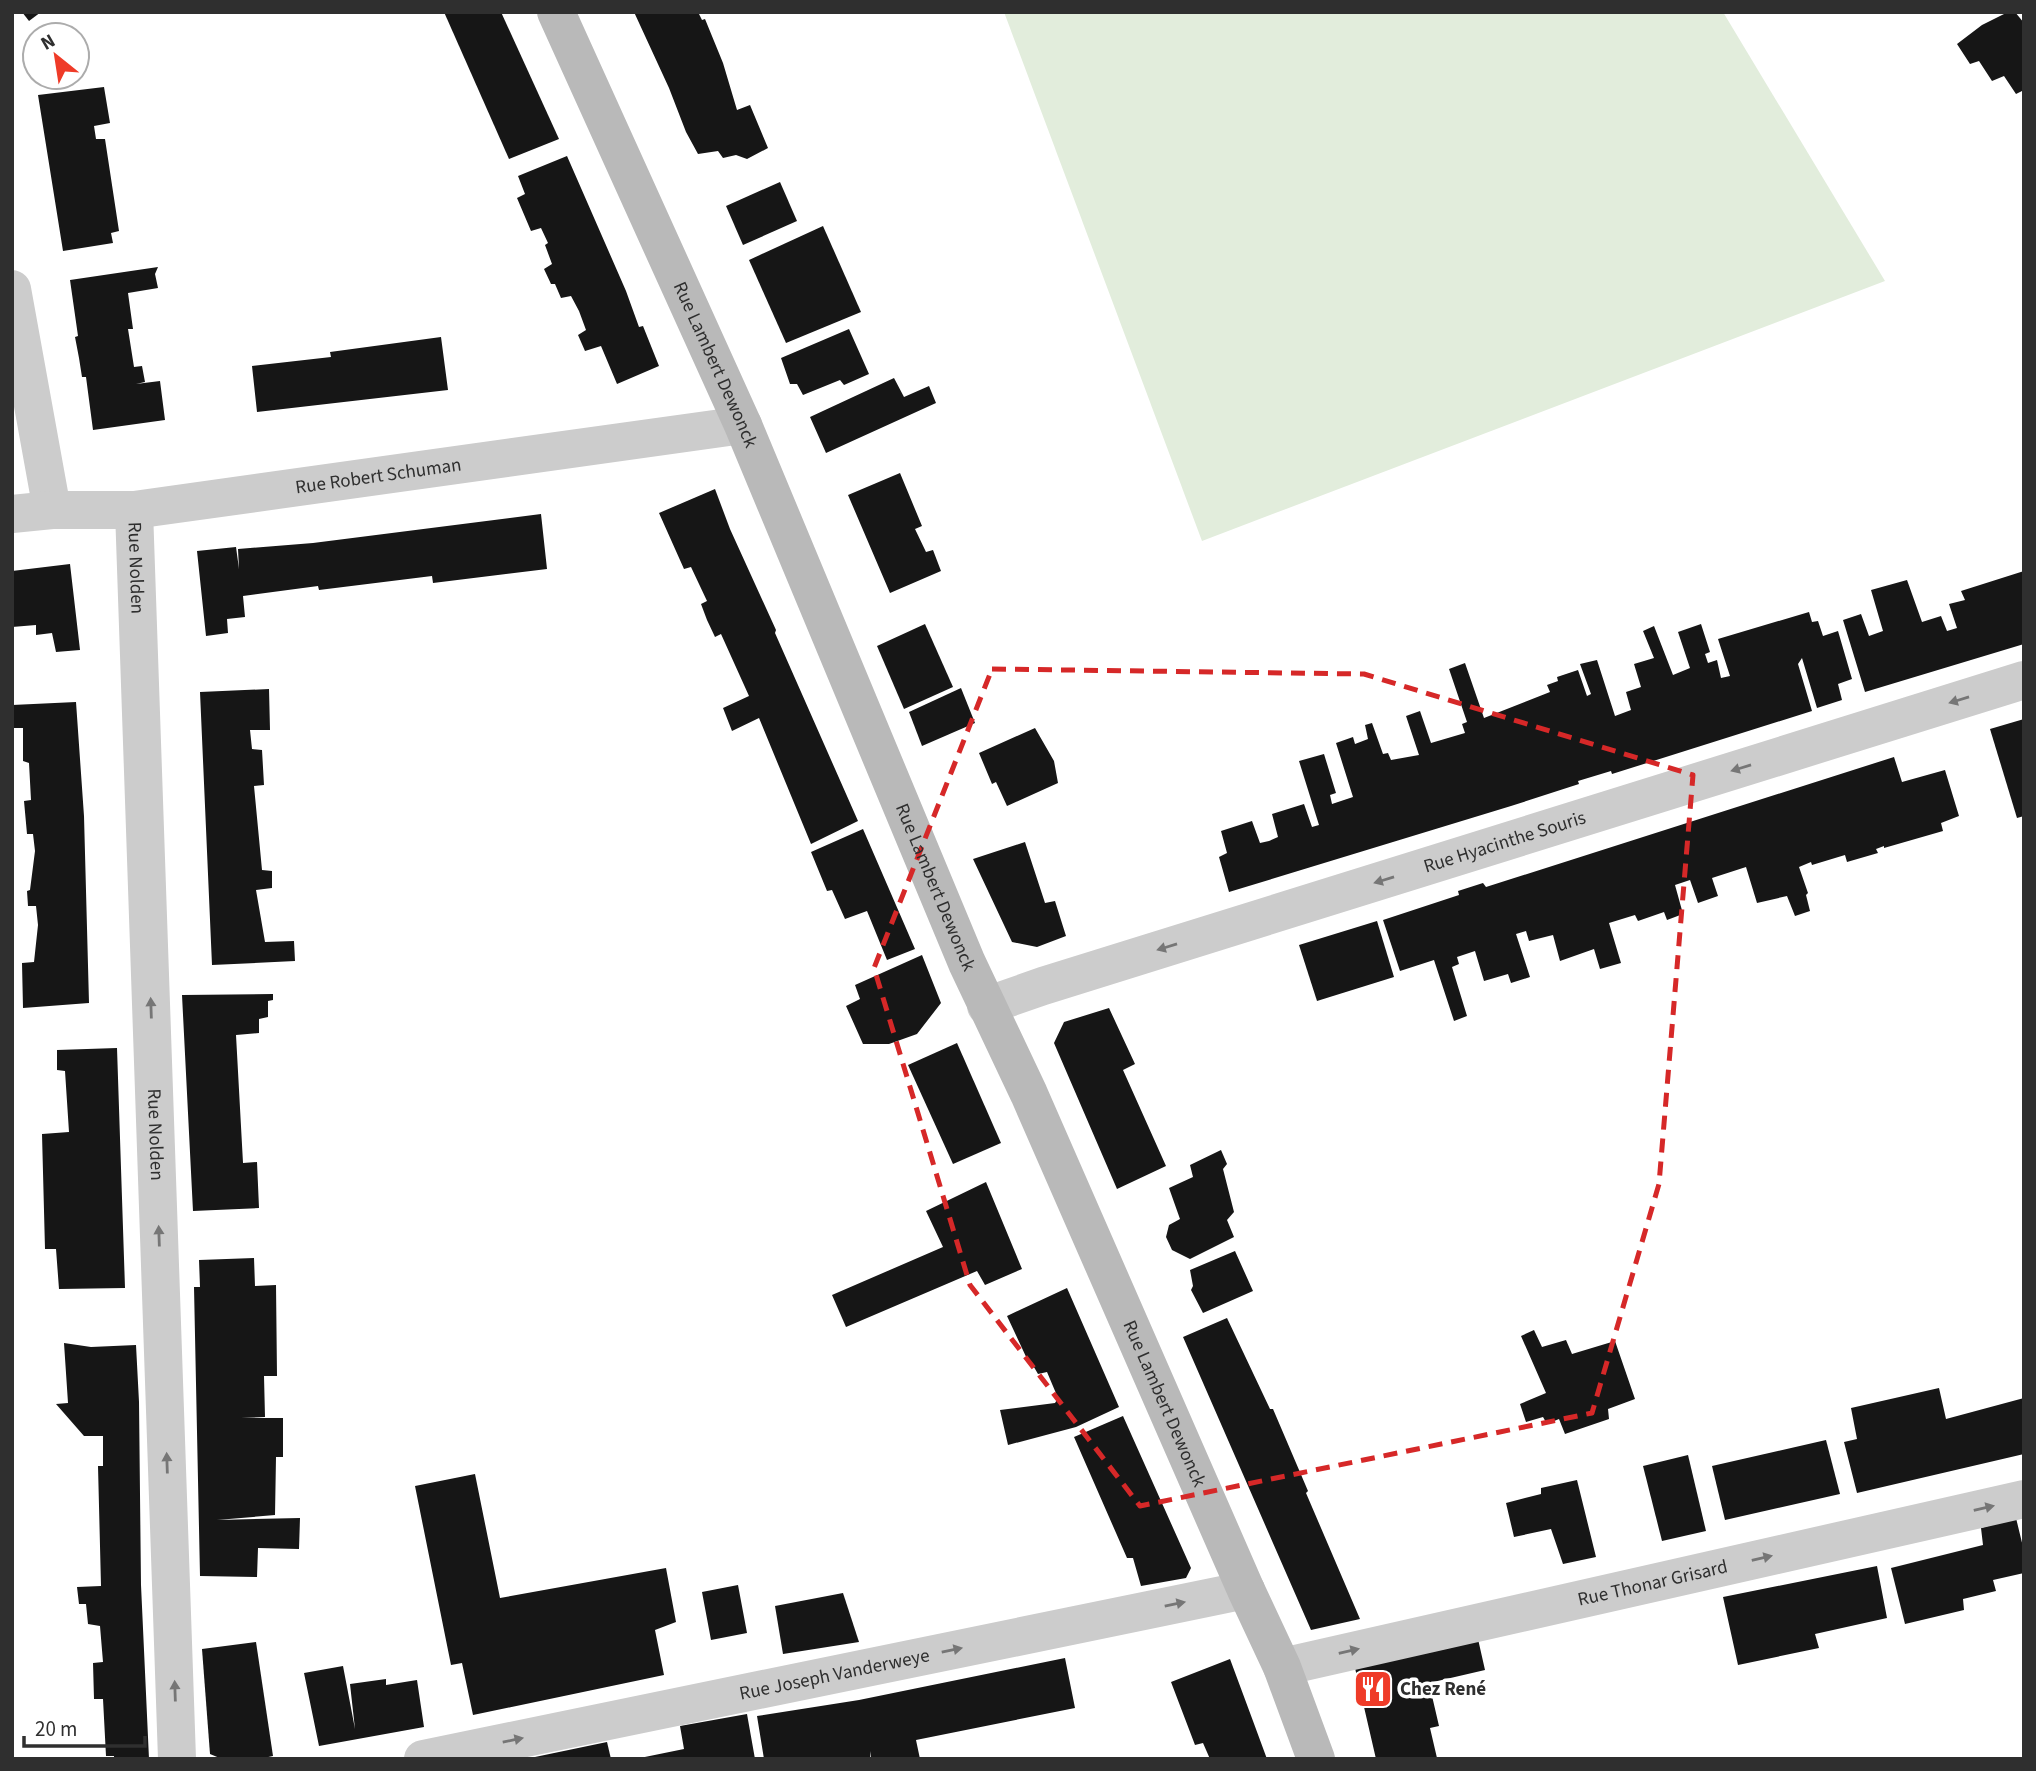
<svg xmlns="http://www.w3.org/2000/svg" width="2036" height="1771" viewBox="0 0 2036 1771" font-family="'Source Sans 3',sans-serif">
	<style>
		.green { fill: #e2eddc }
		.building { fill: #161616 }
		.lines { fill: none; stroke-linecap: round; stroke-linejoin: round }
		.street { stroke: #ccc; stroke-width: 38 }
		.secondary { stroke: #b9b9b9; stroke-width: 38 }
		.oneway { fill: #767676 }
		.marked { fill: none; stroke: #d62828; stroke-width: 5; stroke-dasharray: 14 9; stroke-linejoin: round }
		.labels { text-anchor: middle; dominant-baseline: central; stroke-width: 7; stroke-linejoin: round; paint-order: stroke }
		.street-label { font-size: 19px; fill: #2f2f2f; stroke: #fff }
		.poi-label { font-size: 19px; font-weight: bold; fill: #2f2f2f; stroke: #fff; text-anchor: start }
	</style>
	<rect width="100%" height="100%" fill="#fff"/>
	<polygon class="green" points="1004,12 1723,12 1885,281 1202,541"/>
	<g class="building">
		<polygon points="22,12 41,12 29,21"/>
		<polygon points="444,12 501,12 559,139 509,159"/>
		<polygon points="634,12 698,12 702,20 705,19 723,63 737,110 750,105 768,148 747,159 736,155 723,158 718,151 698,154 686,132 669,88"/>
		<polygon points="2008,12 2015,12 2024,23 2024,95 2022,91 2016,94 2004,76 1992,81 1979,61 1970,64 1957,44 1982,25"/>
		<polygon points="104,87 110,123 94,126 96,139 105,139 119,231 111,233 113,243 63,251 38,95"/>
		<polygon points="567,156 626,291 639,327 643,326 659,366 617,384 601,346 585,351 578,335 586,330 579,311 571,296 561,298 555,284 551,284 544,269 552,264 545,245 548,243 541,228 531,231 517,198 525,194 518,176"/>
		<polygon points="780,182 797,221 743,245 726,206"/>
		<polygon points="823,226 861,312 786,343 749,260"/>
		<polygon points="158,267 155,274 158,288 128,293 133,329 128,329 134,367 142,366 145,382 136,384 160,381 165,420 93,430 86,377 82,377 79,358 75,337 78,336 70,280"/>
		<polygon points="849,329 869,374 844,385 840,380 803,395 797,384 790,384 781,358"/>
		<polygon points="441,337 448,390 257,412 252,366 331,357 330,352"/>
		<polygon points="894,378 904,397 929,386 936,403 826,453 810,417"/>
		<polygon points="900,473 922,526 915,529 926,552 933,550 941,571 890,593 848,495"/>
		<polygon points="715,489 730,529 776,630 775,633 858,821 811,844 759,718 732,731 723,708 749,696 721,634 715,637 707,620 701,604 707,601 691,567 684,569 659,513"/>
		<polygon points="541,514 547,569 433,583 432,576 319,590 318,586 243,596 245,617 227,619 228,633 206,636 197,551 236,547 239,569 238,549 313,543"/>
		<polygon points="70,564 80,650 56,652 52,633 36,635 36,625 12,627 12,571"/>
		<polygon points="2024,571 2024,644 1865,692 1843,620 1861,614 1869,636 1883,631 1871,590 1907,580 1922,622 1941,616 1947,631 1957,628 1949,604 1965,600 1961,591"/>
		<polygon points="1809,612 1812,622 1818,621 1823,636 1838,631 1852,679 1838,684 1842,700 1817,708 1802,658 1798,664 1812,711 1612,774 1611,771 1578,781 1579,784 1511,806 1229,892 1219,857 1227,853 1221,831 1252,821 1260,843 1269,841 1278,837 1272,814 1304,804 1312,827 1319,825 1299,761 1324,754 1336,793 1330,795 1332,804 1353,797 1336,743 1353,737 1355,744 1368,739 1365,725 1372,723 1383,754 1388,753 1391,760 1419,755 1406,716 1420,711 1431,743 1465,733 1462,724 1467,722 1449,669 1465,663 1484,718 1550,692 1547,685 1558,681 1557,677 1578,670 1587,696 1591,694 1580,664 1597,660 1615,716 1631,710 1626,692 1641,687 1634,664 1654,658 1643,631 1654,626 1673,675 1690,668 1678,632 1701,624 1710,652 1705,654 1708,663 1717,660 1721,678 1730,676 1718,639"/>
		<polygon points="925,624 953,687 904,709 877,646"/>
		<polygon points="961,688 975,723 922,746 909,712"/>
		<polygon points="269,689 270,730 250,730 252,749 262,750 264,785 254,786 262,870 272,871 272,888 256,890 265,942 294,941 295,961 212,965 200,692"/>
		<polygon points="76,702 84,816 89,1003 23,1008 22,963 34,962 38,925 36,906 28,906 27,891 30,890 35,851 33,834 27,834 24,801 31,800 29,763 23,761 23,728 12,728 12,705"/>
		<polygon points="2024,719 2024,816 2017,818 1990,729"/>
		<polygon points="1035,728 1054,761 1058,783 1007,806 996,782 992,784 979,753"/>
		<polygon points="1894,757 1902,782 1945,770 1959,816 1941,823 1943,831 1884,848 1884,846 1876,849 1878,853 1847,862 1845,855 1812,865 1811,862 1799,867 1808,893 1806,895 1810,911 1795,916 1787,896 1757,903 1746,867 1712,878 1718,896 1698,903 1690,880 1675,885 1683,914 1667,920 1664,912 1638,921 1635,915 1609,923 1621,963 1600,969 1594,949 1560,961 1553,935 1529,941 1526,931 1516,934 1530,977 1511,983 1508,974 1484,981 1475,951 1457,957 1459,964 1452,967 1467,1016 1454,1021 1434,960 1400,971 1383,920 1459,895 1458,891 1483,883 1486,887"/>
		<polygon points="863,829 915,949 887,960 867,911 845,919 832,890 827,891 811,852"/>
		<polygon points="1025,842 1045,903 1055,901 1066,936 1037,947 1012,942 973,859"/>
		<polygon points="1377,921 1394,977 1317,1001 1299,945"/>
		<polygon points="922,955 941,1003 917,1034 889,1044 863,1044 846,1006 860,999 855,985"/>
		<polygon points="273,994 273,1000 268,1001 268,1017 259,1019 259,1033 236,1035 243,1163 257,1162 259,1208 193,1211 182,995"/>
		<polygon points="1109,1008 1135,1064 1123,1070 1166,1166 1117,1189 1054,1043 1064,1022"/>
		<polygon points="957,1043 1001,1143 953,1164 908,1065"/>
		<polygon points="117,1048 125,1288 59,1289 56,1249 45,1249 42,1134 69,1132 65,1071 57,1070 57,1050"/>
		<polygon points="1221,1150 1227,1164 1223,1169 1234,1212 1227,1220 1234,1237 1190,1259 1172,1250 1166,1237 1169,1225 1180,1219 1169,1188 1193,1177 1190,1165"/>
		<polygon points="986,1182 1022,1269 985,1285 977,1271 846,1327 832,1295 943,1247 926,1211"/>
		<polygon points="1235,1251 1253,1291 1203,1313 1191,1290 1193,1286 1190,1270"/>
		<polygon points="254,1258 255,1286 276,1285 277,1376 264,1376 265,1417 241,1418 283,1418 283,1457 276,1457 275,1515 217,1520 300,1518 299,1549 258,1548 257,1577 200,1576 194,1287 200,1287 199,1260"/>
		<polygon points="1067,1288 1119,1407 1076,1427 1008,1445 1000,1410 1055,1403 1058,1398 1047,1372 1038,1374 1031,1362 1028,1361 1007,1316"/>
		<polygon points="1227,1318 1270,1409 1273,1409 1308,1491 1306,1493 1360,1619 1311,1630 1183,1337"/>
		<polygon points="1534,1330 1542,1347 1566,1340 1572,1354 1615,1341 1635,1399 1608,1409 1609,1419 1565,1434 1559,1419 1547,1424 1543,1417 1526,1422 1520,1404 1546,1393 1521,1336"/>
		<polygon points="64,1343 91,1347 136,1345 139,1402 141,1585 149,1759 114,1759 114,1756 106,1756 103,1699 94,1699 93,1663 103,1662 100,1626 88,1624 86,1604 79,1604 77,1587 101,1586 98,1466 103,1466 103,1436 84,1436 56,1404 68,1403"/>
		<polygon points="1939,1388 1946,1419 2024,1398 2024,1454 1857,1493 1844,1442 1857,1439 1851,1408"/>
		<polygon points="1123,1416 1191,1568 1186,1578 1141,1586 1133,1558 1127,1558 1074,1437"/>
		<polygon points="1826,1440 1840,1494 1725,1520 1712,1466"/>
		<polygon points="1688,1455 1706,1531 1662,1541 1643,1466"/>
		<polygon points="475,1474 500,1598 666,1568 676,1622 655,1630 664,1675 473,1715 462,1663 451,1665 415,1486"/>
		<polygon points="1577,1480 1596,1557 1563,1564 1551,1529 1514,1537 1506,1503 1541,1494 1541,1488"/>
		<polygon points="2016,1518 2024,1551 2024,1573 1993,1580 1996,1591 1963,1599 1964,1610 1905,1624 1891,1568 1983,1545 1981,1528"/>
		<polygon points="1877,1566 1887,1618 1815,1634 1819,1648 1738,1665 1723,1597"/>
		<polygon points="738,1585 747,1633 711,1640 702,1592"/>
		<polygon points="843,1593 859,1642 783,1654 775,1606"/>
		<polygon points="1478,1639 1485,1670 1429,1683 1439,1726 1430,1728 1437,1758 1376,1759 1355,1668"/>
		<polygon points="256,1642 273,1756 259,1759 222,1759 210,1754 202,1649"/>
		<polygon points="1065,1658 1075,1708 916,1740 920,1759 871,1759 870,1751 870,1759 764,1759 757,1716 859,1700"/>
		<polygon points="1230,1659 1253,1721 1267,1759 1210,1759 1203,1743 1195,1745 1171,1682"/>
		<polygon points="343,1666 355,1729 350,1684 386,1679 386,1685 417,1680 424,1727 319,1746 304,1673"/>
		<polygon points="747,1714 755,1759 635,1759 684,1749 680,1726"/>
		<polygon points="607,1742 611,1759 535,1759 535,1757"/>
	</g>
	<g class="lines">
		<g class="street">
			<polyline points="12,289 52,510"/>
			<path id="s1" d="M134 510 177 1759"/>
			<path id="s2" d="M12 514 52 510H134L743 425"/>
			<path id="s3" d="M986 1006 1043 986 2024 680"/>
			<path id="s4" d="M1282 1667 2024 1499"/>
			<path id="s5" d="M423 1759 1246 1590"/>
		</g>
		<path class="secondary" id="s6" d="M556 12 743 425 967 963 1029 1094 1246 1590 1282 1667 1316 1759"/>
	</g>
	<defs><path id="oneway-solid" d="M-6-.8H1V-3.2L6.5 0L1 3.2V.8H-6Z" transform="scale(1.75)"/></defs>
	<g class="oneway">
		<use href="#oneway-solid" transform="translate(1959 700) rotate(163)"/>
		<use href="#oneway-solid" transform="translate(1741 768) rotate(163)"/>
		<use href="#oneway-solid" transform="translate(1384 880) rotate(163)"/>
		<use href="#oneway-solid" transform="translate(1167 947) rotate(163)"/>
		<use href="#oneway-solid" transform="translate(151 1008) rotate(-92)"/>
		<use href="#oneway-solid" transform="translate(159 1236) rotate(-92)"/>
		<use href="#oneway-solid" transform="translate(167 1463) rotate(-92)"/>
		<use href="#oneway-solid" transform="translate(1984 1508) rotate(-13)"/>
		<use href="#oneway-solid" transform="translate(1762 1558) rotate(-13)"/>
		<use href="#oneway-solid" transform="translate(1175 1604) rotate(-12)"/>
		<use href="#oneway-solid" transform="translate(952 1650) rotate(-12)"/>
		<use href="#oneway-solid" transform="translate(1349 1651) rotate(-13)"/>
		<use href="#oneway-solid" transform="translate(175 1691) rotate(-92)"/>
		<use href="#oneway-solid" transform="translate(513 1740) rotate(-12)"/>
	</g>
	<path class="marked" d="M992 669 1364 674 1693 775 1659 1184 1592 1413 1140 1506 970 1285 874 968Z"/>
	<defs>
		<g id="restaurant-square" transform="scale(2.0125)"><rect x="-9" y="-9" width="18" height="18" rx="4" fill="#ef3b28" stroke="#fff"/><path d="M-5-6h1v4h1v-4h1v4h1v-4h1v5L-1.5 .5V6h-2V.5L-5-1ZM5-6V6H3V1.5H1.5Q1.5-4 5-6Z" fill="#fff"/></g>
	</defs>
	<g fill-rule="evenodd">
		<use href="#restaurant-square" x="1373" y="1689"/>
	</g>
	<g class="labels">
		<g class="street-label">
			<text stroke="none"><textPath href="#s6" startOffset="387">Rue Lambert Dewonck</textPath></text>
			<text stroke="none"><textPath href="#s2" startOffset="369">Rue Robert Schuman</textPath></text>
			<text stroke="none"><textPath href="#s1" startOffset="58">Rue Nolden</textPath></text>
			<text stroke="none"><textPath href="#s3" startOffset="544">Rue Hyacinthe Souris</textPath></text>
			<text stroke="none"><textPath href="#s6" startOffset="954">Rue Lambert Dewonck</textPath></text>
			<text stroke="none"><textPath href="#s1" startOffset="625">Rue Nolden</textPath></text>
			<text stroke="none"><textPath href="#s6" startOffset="1519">Rue Lambert Dewonck</textPath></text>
			<text stroke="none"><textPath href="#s4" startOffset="380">Rue Thonar Grisard</textPath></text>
			<text stroke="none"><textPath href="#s5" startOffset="420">Rue Joseph Vanderweye</textPath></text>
		</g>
		<g class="poi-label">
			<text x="1400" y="1689">Chez René</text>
		</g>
	</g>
	<rect width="2036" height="1771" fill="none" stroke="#2f2f2f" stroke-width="28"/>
	<g transform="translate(56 56) rotate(330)"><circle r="33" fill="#ffffff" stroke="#acacac" stroke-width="2"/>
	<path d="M0-5L12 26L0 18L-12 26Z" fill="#ef3b28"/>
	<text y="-10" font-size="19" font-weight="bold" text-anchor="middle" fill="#2f2f2f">N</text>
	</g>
	<path d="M24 1736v10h121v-10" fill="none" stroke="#2f2f2f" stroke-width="3.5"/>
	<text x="35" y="1736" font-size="21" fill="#2f2f2f" stroke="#ffffff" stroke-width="5" paint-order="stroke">20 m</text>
</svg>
